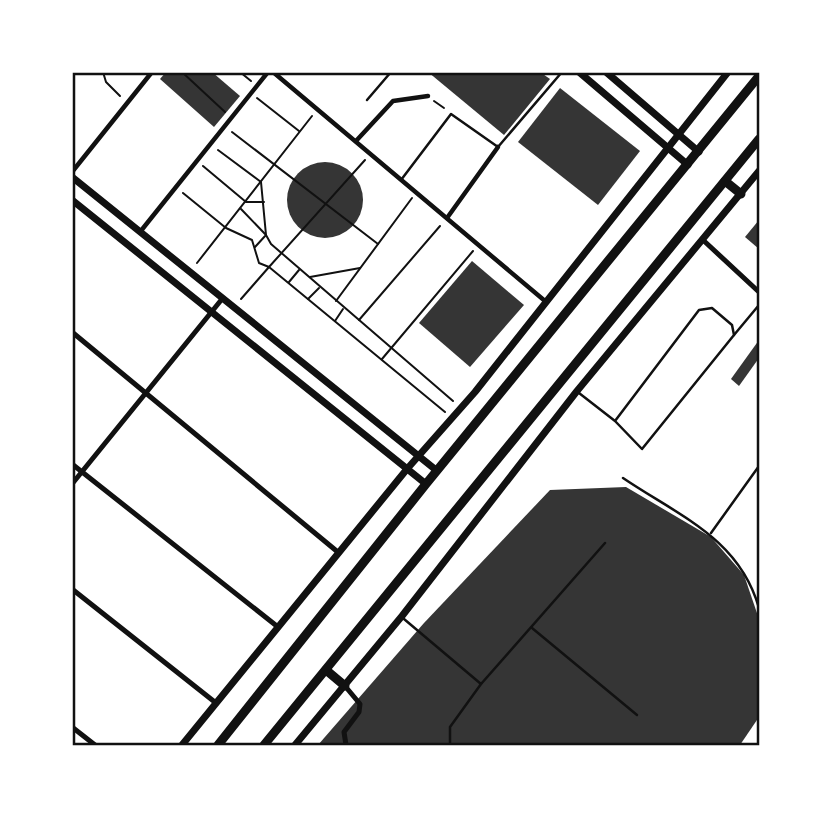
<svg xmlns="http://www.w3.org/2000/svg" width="831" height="817" viewBox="0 0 831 817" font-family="'PT Sans Narrow',sans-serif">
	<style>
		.building { fill: #353535 }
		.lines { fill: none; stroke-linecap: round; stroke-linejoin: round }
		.path { stroke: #111; stroke-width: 2 }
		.service { stroke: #111; stroke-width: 2.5 }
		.pedestrian { stroke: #111; stroke-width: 4.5 }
		.minor { stroke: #111; stroke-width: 5 }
		.tertiary { stroke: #111; stroke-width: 7 }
		.primary { stroke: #111; stroke-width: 9 }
		.neatline { fill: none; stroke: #111; stroke-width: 2.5 }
	</style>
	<rect width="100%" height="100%" fill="#fff"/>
	<g class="building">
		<polygon points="166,72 212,72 240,96 214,127 160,79"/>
		<polygon points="428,72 540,72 550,79 504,135"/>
		<polygon points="560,88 640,151 598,205 518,142"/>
		<circle cx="325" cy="200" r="38"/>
		<polygon points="759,220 759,249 745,237"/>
		<polygon points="472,261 524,305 470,367 419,323"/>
		<polygon points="759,340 759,358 739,386 731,379"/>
		<polygon points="626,487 711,537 744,575 759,619 759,717 740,745 318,745 424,623 550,490"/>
	</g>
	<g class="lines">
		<g class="path">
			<polyline points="103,72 106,82 120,96"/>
			<polyline points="182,72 225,112"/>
			<polyline points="240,72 251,81"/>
			<polyline points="257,98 299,131"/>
			<polyline points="434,101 444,108"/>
			<polyline points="232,132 378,244"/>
			<polyline points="218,150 261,182 266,235 271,244 453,401"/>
			<polyline points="365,160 269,267 445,412"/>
			<polyline points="203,166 246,202 264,202"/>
			<polyline points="183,193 226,228 252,240 259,263 269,267 241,299"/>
			<polyline points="241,209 266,235 255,247"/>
			<polyline points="197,263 312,116"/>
			<polyline points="310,277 360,268"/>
			<polyline points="289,282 299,270"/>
			<polyline points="308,299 319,288"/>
			<polyline points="336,301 412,198"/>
			<polyline points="359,320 440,226"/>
			<polyline points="335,321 343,309"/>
			<polyline points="382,359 473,251"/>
		</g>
		<g class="service">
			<polyline points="367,100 391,72"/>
			<polyline points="401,180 451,114 498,147 562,72"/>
			<polyline points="734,335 759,305"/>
			<polyline points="579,393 615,421 642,449 734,335 732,325 712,308 699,310 615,421"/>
			<path d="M623 478C679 516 739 538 759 608"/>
			<polyline points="711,533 759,466"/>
			<polyline points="404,619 481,684 605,543"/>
			<polyline points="532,628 637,715"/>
			<polyline points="450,745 450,727 481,684"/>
		</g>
		<g class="pedestrian">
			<polyline points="273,72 545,301"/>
			<polyline points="356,141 393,101 428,96"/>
			<polyline points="72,172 152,72"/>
			<polyline points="447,218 498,147"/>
			<polyline points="140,232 268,72"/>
		</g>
		<g class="minor">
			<polyline points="703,240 759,292"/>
			<polyline points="72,332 339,553"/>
			<polyline points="72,464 278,627"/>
			<polyline points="72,484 222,299"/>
			<polyline points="72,589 216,703"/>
			<polyline points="345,686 360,704 359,712 344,732 346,745"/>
			<polyline points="72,727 95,745"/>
		</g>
		<g class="tertiary">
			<polyline points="579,72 688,165"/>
			<polyline points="606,72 699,152"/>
			<polyline points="72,177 436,470"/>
			<polyline points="72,200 426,484"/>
			<polyline points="182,745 407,469 475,392 728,72"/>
			<polyline points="295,745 402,616 577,391 759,171"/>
		</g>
		<g class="primary">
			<polyline points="725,181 741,194"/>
			<polyline points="326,670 345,686"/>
			<polyline points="218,745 426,484 759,76"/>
			<polyline points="264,745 759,139"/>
		</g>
	</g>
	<rect width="831" height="817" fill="none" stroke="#ffffff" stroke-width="147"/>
	<rect x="74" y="74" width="684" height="670" class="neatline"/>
</svg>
